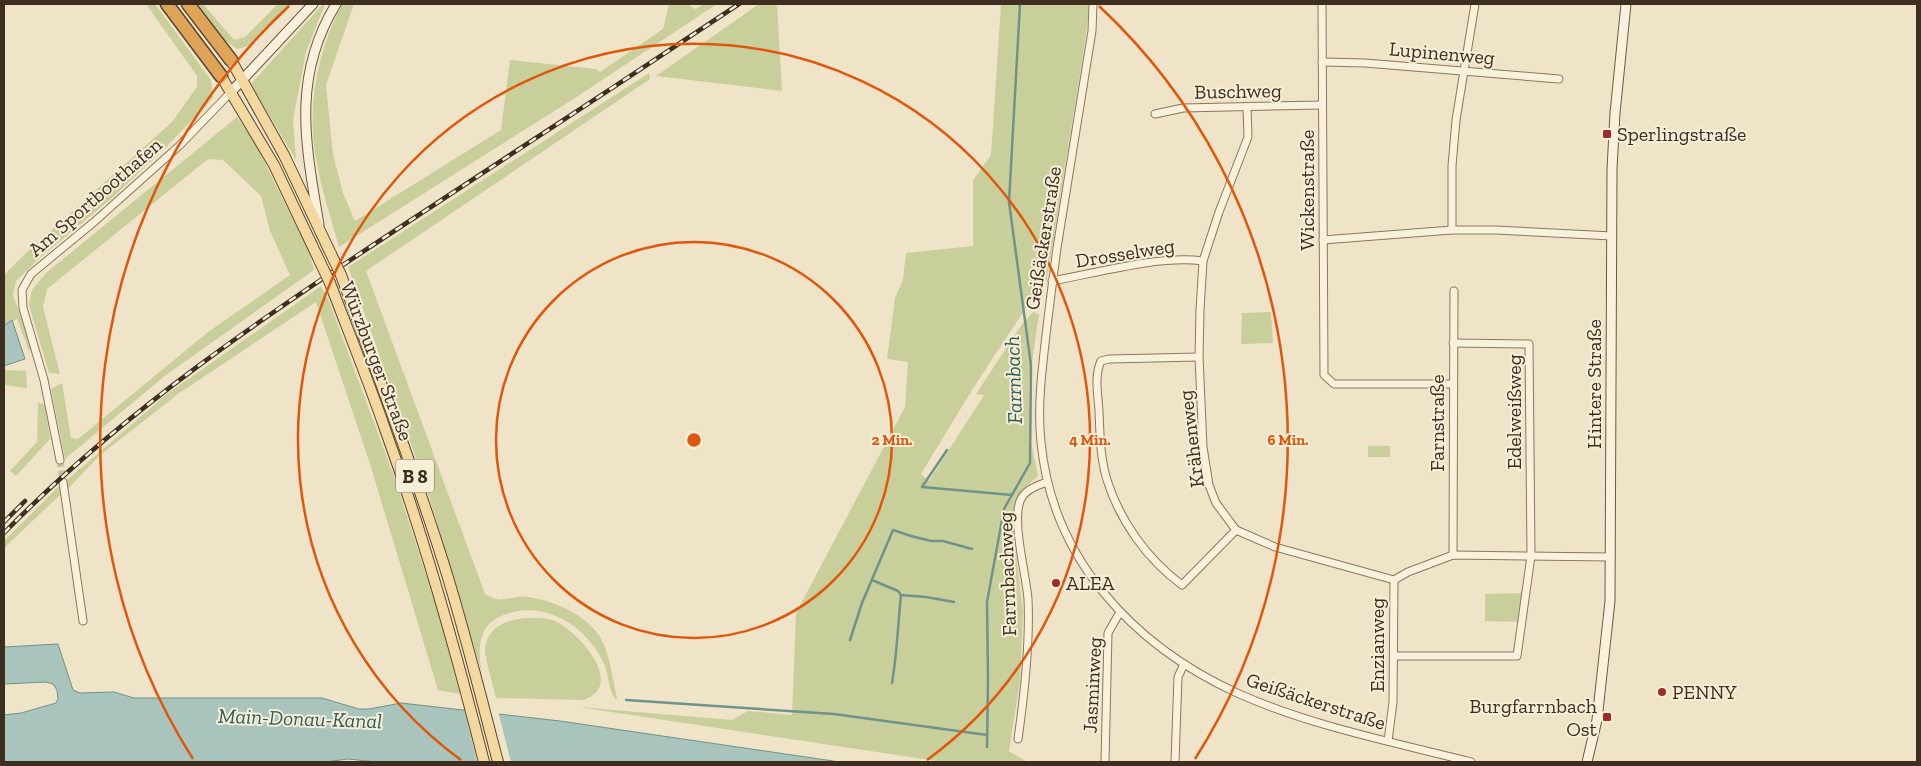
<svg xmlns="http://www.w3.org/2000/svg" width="1921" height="766" viewBox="0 0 1921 766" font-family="'Zilla Slab',serif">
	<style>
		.green { fill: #c9cf9b }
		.water { fill: #a9c4bc; stroke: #6f938a }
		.pier { fill: #f0e4c8 }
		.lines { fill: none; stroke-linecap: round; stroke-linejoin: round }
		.stream { stroke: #6f938a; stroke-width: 2.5 }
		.street-tunnel { stroke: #ccc0a6; stroke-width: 7; stroke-dasharray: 7 3.5; stroke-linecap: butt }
		.street-casing { stroke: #8d765c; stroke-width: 9 }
		.secondary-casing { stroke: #6f573f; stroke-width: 11 }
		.primary-casing { stroke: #5b4430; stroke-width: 12 }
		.highway-casing { stroke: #5b4430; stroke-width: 15 }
		.street { stroke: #faf1dc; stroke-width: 7 }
		.secondary { stroke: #faf1dc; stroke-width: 9 }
		.primary { stroke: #f3d9a0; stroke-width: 10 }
		.highway { stroke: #e0a458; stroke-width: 12 }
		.rail-casing { stroke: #3d2e20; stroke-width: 4.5 }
		.rail { stroke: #f7eed8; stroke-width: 2.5; stroke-dasharray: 8; stroke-linecap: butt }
		.primary-bridge-casing { stroke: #5b4430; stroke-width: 12; stroke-linecap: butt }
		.primary-bridge { stroke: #f3d9a0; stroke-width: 10 }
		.ring { fill: none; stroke: #df570d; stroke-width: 2.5 }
		.poi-dot { fill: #9e2a2b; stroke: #f7eed8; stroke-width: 2 }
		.labels { text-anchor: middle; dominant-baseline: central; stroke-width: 4; stroke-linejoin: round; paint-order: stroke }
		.shield { fill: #f7eed8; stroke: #756857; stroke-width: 1 }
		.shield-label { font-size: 19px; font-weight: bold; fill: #3d2e20 }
		.street-label { font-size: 20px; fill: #3d2e20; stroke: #f7eed8 }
		.poi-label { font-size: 20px; fill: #3d2e20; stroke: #f7eed8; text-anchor: start }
		.water-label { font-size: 21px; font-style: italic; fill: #2f5d5a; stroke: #f7eed8 }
		.centre { fill: #df570d; stroke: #f7eed8; stroke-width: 2.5 }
		.ring-label { font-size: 15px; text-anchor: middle; font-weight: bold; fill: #df570d; stroke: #f7eed8; stroke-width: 4; stroke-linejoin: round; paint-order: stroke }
	</style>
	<rect width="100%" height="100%" fill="#f0e4c8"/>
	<g class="green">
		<polygon points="146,4 155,4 211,80 213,98 167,146 113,197 42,256 16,281 13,295 33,349 29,351 17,319 4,326 4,275 28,251 172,122 197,87 197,76"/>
		<polygon points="195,4 203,4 234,40 245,37 278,4 292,4 249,46 237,49 223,39"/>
		<polygon points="323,4 325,4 306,52 293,120 296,160 253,88 252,83"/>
		<path d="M342 4H354L326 85 333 154 343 193 355 221 501 130 510 60 596 69 600 72 663 29 669 4H687L695 9 705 4H717L575 98 339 247C332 221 323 195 318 169 305 111 316 56 342 4Z"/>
		<polygon points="759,4 777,4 782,91 656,76"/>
		<path d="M1001 4H1088V20L1083 55 1047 279 1035 294 972 390 921 474 929 481 984 395 976 394 1022 324 1033 312 1039 314 1029 383 1030 437 1038 476C1016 494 1013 499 1013 527L1023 612 1020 681 1009 751 1027 762H943L578 707 732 720 748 711 792 715 796 613 905 407 908 362 887 359 895 298 903 280 906 253 973 246V180L991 155Z"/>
		<path d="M649 73 650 79 366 271 485 594C505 606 510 594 529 597 556 601 594 618 604 645 611 662 613 681 617 698L616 700C608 690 609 675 604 664 586 623 539 596 497 618 477 629 478 653 482 673L425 483 348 267Z"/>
		<polygon points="237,117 254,141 309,252 314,270 166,375 65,459 51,389 62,383 71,438 78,439 208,332 290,275 270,231 261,196 223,160 208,159 47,289 43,307 60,374 49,373 29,305 32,290 46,273"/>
		<polygon points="321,286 329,301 396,482 437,609 460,694 438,690 370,464 316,302 178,394 99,456 68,489 67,480 167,394"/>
		<polygon points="1271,312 1273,343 1241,344 1242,313"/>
		<polygon points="4,370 26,371 27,388 4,385"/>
		<polygon points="38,403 45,404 50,439 16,476 10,471 37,442"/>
		<rect x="1368" y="446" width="22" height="11"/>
		<polygon points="60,485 62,493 4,548 4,541"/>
		<polygon points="1522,593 1519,622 1485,621 1485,594"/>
		<path d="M524 618C534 618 546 617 555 621 579 632 627 686 583 700L496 698 486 659 487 656H485C484 628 503 621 524 618Z"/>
	</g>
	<g class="water">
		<polygon points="12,320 25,359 4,366 4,326"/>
		<polygon points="58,644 73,690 80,693 114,692 134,698 322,698 359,709 369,709 401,703 560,721 840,762 376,762 348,759 325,762 4,762 4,715 21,713 56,703 58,699 57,690 53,684 46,682 4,684 4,647"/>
	</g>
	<polygon class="pier" points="464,708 498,711 511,762 477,762"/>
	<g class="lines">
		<g class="stream">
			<polyline points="947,450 922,487 1012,495"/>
			<polyline points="872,580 898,591 901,595 926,597 954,602"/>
			<polyline points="850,640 862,603 893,530 911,536 931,541 943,541 972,549"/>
			<path d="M892 683C897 654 898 624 901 595"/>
			<polyline points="626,700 834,714 987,735"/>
			<polyline points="987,747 988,679 987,602 1004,509 1030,463 1031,365 1009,202 1020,4"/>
		</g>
		<polyline class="street-tunnel" points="60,460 63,482"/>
		<g class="street-casing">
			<g id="street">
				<path d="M1093 4 1092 31C1080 103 1069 176 1057 248 1052 286 1047 324 1043 362 1040 388 1038 415 1041 442 1052 559 1133 645 1237 693 1311 726 1393 742 1471 762"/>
				<polyline points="1322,4 1324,375 1334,384 1452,384"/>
				<polyline points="1322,62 1365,63 1559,79"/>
				<polyline points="1247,108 1248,137 1219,212 1203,261 1200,310 1199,357 1203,447 1209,485 1216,503 1236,530 1275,547 1394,580 1408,572 1453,555 1611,557"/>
				<polyline points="1155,114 1183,108 1322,105"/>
				<polyline points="1452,230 1452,166 1456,120 1475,4"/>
				<polyline points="1323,240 1452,230 1495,230 1612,236"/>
				<path d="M1052 281C1097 273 1159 255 1203 261"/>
				<path d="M1199 357 1109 359 1101 361C1094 376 1098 395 1099 411 1100 434 1100 457 1107 480 1120 521 1147 559 1182 585L1236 530"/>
				<polyline points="60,460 44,380 23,308 22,290 31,274 94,222 179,146 231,92"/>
				<polyline points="63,482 83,621"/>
				<polyline points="1453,555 1454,291"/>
				<polyline points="1394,656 1517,656 1531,556 1529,344 1453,343"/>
				<path d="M1018 739C1024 697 1030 642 1028 599 1026 574 1012 523 1020 501 1025 489 1037 486 1047 482"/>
				<polyline points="1388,741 1393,702 1394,580"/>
				<polyline points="1105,762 1108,633 1120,612"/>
				<polyline points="1175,762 1178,677 1184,664"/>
			</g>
		</g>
		<g class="secondary-casing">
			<g id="secondary">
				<polyline points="231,92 313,4"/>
				<path d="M319 225C306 145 291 78 336 4"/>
				<polyline points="1587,762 1597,720 1610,601 1612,169 1615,113 1626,4"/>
			</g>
		</g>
		<g class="primary-casing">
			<g id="primary">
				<polyline points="231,60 284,155 331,254"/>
				<polyline points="221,76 274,165 320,262"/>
				<path d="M341 275C377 373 414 469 445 568 465 632 481 697 498 762"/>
				<path d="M330 283C349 333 369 382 386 432 425 540 456 651 484 762"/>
			</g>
		</g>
		<g class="highway-casing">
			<g id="highway">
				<polyline points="167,4 221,76"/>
				<polyline points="188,4 231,60"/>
			</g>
		</g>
		<use href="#street" class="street"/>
		<use href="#secondary" class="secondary"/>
		<use href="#primary" class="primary"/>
		<use href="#highway" class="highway"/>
		<g class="rail-casing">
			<g id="rail">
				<polyline points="4,522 25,501"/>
				<path d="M4 533C123 411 266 315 408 222 518 150 629 77 739 4"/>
			</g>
		</g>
		<use href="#rail" class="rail"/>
		<g class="primary-bridge-casing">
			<g id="primary-bridge">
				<polyline points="331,254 341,275"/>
				<polyline points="320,262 330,283"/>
			</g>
		</g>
		<use href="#primary-bridge" class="primary-bridge"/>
	</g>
	<g class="ring">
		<circle cx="694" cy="440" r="198"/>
		<path d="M461 760A396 396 0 1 1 927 760"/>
		<path d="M193 759A594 594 0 0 1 289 6M1099 6A594 594 0 0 1 1195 759"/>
	</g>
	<g class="poi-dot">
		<rect x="1602" y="129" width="10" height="10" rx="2.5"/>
		<circle cx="1056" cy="583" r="5"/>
		<circle cx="1662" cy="692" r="5"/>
		<rect x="1602" y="712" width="10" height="10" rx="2.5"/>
	</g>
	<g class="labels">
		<rect class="shield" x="396" y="459.5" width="38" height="33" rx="4"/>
		<g class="shield-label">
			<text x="415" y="476">B 8</text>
		</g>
		<g class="street-label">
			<text transform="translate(1442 53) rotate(5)">Lupinenweg</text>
			<text transform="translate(1238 91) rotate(-1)">Buschweg</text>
			<text transform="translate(1307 190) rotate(-90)">Wickenstraße</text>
			<text transform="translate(95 197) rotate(-41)">Am Sportboothafen</text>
			<text transform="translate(1043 238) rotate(-81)">Geißäckerstraße</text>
			<text transform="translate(1125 253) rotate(-9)">Drosselweg</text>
			<text transform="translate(377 361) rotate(69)">Würzburger Straße</text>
			<text transform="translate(1594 384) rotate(-90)">Hintere Straße</text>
			<text transform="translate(1514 412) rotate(-90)">Edelweißweg</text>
			<text transform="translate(1437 423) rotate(-90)">Farnstraße</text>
			<text transform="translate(1191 439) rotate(-97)">Krähenweg</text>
			<text transform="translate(1007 574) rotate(-92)">Farrnbachweg</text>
			<text transform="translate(1377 645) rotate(-90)">Enzianweg</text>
			<text transform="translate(1092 685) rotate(-87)">Jasminweg</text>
			<text transform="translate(1316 701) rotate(18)">Geißäckerstraße</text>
		</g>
		<g class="poi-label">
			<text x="1617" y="134">Sperlingstraße</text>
			<text x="1066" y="583">ALEA</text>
			<text x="1672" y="692">PENNY</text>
			<text x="1597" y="706" text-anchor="end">Burgfarrnbach<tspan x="1597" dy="23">Ost</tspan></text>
		</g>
		<g class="water-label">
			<text transform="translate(1013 380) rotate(-92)">Farrnbach</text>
			<text transform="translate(300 718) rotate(2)">Main-Donau-Kanal</text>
		</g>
	</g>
	<circle cx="694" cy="440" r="8" class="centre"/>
	<g class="ring-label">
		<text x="892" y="445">2 Min.</text>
		<text x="1090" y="445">4 Min.</text>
		<text x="1288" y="445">6 Min.</text>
	</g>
	<rect width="1921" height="766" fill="none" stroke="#3d2e20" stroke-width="10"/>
</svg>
